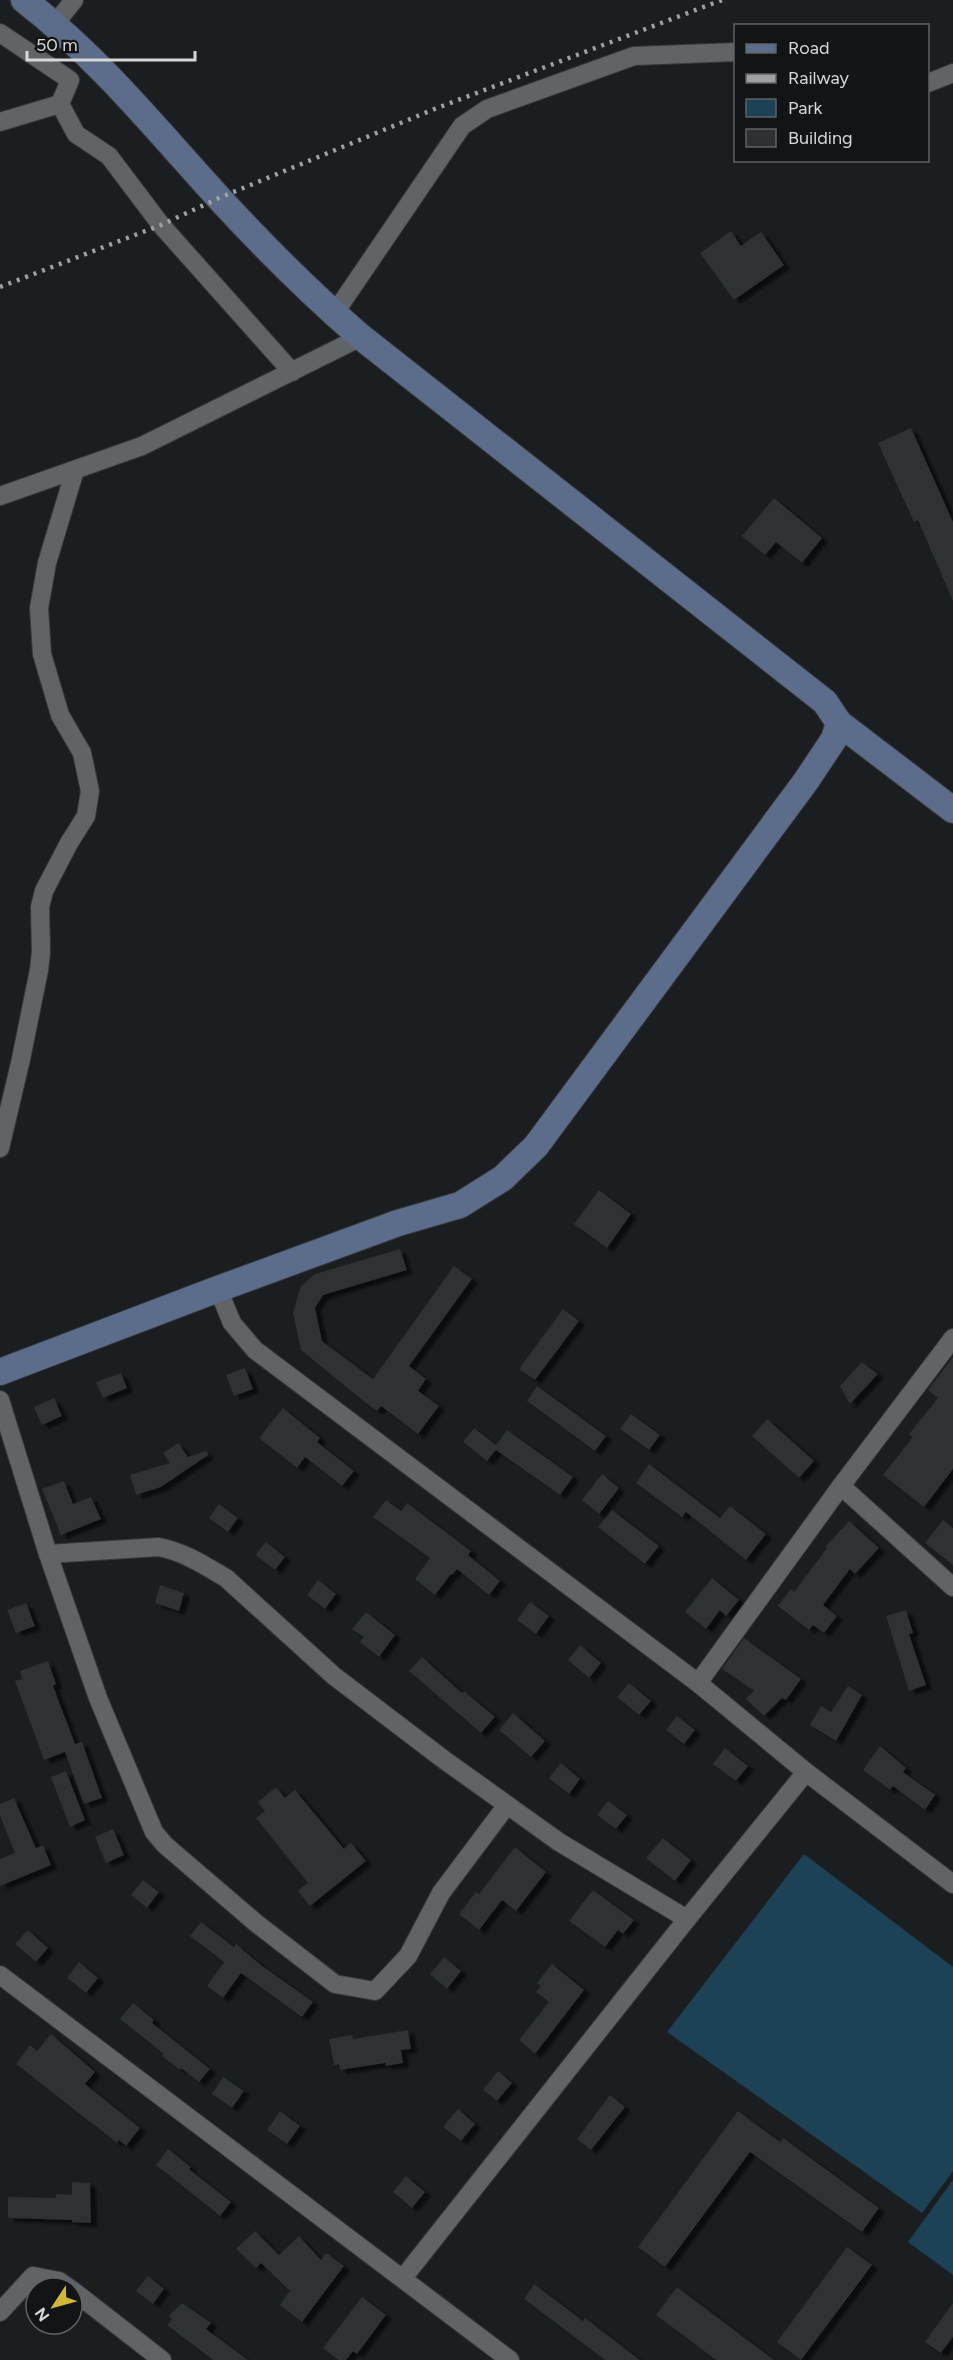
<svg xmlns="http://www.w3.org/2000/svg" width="953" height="2360" viewBox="0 0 953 2360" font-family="Figtree,sans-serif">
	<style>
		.green { fill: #1d4256 }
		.building { fill: #2d3131; filter: url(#shadow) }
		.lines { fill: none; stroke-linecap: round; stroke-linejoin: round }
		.street-casing { stroke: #383a3b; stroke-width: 20 }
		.secondary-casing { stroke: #383a3b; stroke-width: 28 }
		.street { stroke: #616466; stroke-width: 18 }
		.secondary { stroke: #5c6d8b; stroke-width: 26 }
		.rail { stroke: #9ea1a2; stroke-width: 4.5; stroke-dasharray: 3 6; stroke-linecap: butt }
	</style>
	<defs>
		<filter id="shadow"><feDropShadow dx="6" dy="4" stdDeviation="1.5" flood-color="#0009"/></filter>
	</defs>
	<rect width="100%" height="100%" fill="#1b1e20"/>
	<g class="green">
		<polygon points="804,1854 953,1967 953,2171 922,2213 667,2032"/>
		<polygon points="953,2180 953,2275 908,2242"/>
	</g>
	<g class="building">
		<polygon points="731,231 741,246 761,232 784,265 734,300 700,253"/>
		<polygon points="911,428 953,522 953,601 918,520 914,522 878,443"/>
		<polygon points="774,498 822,538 802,563 776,542 765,555 742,536"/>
		<polygon points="599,1190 631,1214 607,1248 574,1224"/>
		<polygon points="400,1249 407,1270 323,1295 315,1308 322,1341 373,1379 454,1266 472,1279 409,1366 426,1379 418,1391 439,1406 418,1434 381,1406 377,1411 362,1400 301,1350 293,1313 301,1286 315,1274"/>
		<polygon points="563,1309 579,1321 535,1380 519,1369"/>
		<polygon points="953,1357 953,1469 924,1507 883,1475 913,1437 909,1434 938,1398 928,1390"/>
		<polygon points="862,1362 878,1374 850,1404 840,1386"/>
		<polygon points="245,1368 253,1389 234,1396 226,1375"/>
		<polygon points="121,1373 127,1388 103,1398 96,1382"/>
		<polygon points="537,1386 606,1436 595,1451 527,1401"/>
		<polygon points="54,1398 62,1416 42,1425 34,1407"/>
		<polygon points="283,1408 320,1438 317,1442 354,1471 342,1486 305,1457 297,1468 259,1438"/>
		<polygon points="631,1414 660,1435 649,1450 620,1429"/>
		<polygon points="767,1419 814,1461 799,1478 752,1436"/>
		<polygon points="474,1428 496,1445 507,1430 573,1477 560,1495 496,1450 487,1461 463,1442"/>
		<polygon points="178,1443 188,1457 206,1451 208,1455 161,1487 136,1495 130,1475 170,1463 163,1453"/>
		<polygon points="649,1464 720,1518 730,1506 766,1534 746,1560 686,1512 682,1517 636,1483"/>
		<polygon points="602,1474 619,1488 599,1514 582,1500"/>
		<polygon points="64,1481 73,1504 91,1497 101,1519 61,1535 42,1489"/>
		<polygon points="386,1500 401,1511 407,1503 471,1551 468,1555 500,1581 489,1595 457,1569 452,1575 451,1574 435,1595 415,1579 430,1558 373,1517"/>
		<polygon points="219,1504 238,1518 228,1532 209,1518"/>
		<polygon points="612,1510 659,1546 645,1564 598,1527"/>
		<polygon points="943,1520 953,1528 953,1565 925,1543"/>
		<polygon points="849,1521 879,1548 855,1574 850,1569 823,1605 837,1616 824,1633 813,1625 809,1630 778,1606 791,1589 794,1592 827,1548 826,1546"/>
		<polygon points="266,1542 285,1557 275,1570 255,1555"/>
		<polygon points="712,1578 739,1600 726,1616 720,1610 706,1629 685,1612"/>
		<polygon points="318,1580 336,1594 325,1609 307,1595"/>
		<polygon points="160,1585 184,1593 179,1611 155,1603"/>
		<polygon points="530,1602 549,1616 536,1634 517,1620"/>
		<polygon points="26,1603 35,1626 16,1633 7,1610"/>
		<polygon points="906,1610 913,1633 909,1634 926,1685 909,1691 886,1616"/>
		<polygon points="366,1612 395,1635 379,1657 360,1642 364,1637 352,1629"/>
		<polygon points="744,1638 801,1679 786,1700 782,1698 764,1716 746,1699 754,1691 722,1669"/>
		<polygon points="580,1645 601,1663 589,1678 568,1660"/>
		<polygon points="422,1657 462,1693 464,1691 495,1717 481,1733 409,1671"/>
		<polygon points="48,1661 56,1684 53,1686 75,1744 82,1742 102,1798 84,1804 65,1752 44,1760 15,1681 22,1679 20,1671"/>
		<polygon points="629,1683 651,1701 639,1715 617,1697"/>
		<polygon points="848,1686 862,1695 836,1741 810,1725 821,1706 831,1712"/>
		<polygon points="513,1713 545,1741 531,1757 499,1730"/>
		<polygon points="677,1716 695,1730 684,1744 666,1730"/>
		<polygon points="880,1746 906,1768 903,1772 935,1795 925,1810 893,1786 890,1790 863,1770"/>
		<polygon points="725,1748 748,1766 736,1781 713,1764"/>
		<polygon points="561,1763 580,1779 569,1794 549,1778"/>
		<polygon points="66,1771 85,1820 70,1827 51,1777"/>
		<polygon points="276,1787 285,1798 295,1790 344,1849 351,1843 366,1861 310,1906 298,1891 308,1883 256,1818 265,1811 258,1802"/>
		<polygon points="14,1798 36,1848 43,1845 51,1865 0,1886 0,1859 15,1853 0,1816 0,1804"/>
		<polygon points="608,1801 627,1815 616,1829 597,1815"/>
		<polygon points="113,1829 124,1855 106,1863 95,1837"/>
		<polygon points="663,1838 691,1860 675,1881 646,1858"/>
		<polygon points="515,1847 546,1872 516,1911 502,1900 479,1930 459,1914 476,1892 479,1894"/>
		<polygon points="143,1880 159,1892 147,1908 131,1895"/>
		<polygon points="593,1890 634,1920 623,1934 618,1930 605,1947 569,1921"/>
		<polygon points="201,1922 234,1947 236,1944 262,1966 313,2002 302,2017 241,1973 223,1998 207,1986 224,1962 190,1936"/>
		<polygon points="28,1930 48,1948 36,1962 15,1944"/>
		<polygon points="444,1957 461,1971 447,1989 430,1974"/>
		<polygon points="79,1962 98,1978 86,1993 67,1978"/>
		<polygon points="552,1964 584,1990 535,2054 519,2040 549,2002 536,1992 541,1986 537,1983"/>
		<polygon points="133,2003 154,2020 152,2023 210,2069 199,2082 181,2068 180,2070 162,2056 164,2054 120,2019"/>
		<polygon points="408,2030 411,2049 401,2050 403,2063 386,2066 385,2063 340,2070 339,2064 334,2065 329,2039 352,2035 353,2039"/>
		<polygon points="51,2034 95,2072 85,2084 140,2128 126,2146 119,2140 117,2143 16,2064 30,2045 37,2051"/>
		<polygon points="498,2071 512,2083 497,2101 483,2090"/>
		<polygon points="223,2077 244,2091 232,2108 212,2094"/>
		<polygon points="610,2095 625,2107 591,2150 577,2139"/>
		<polygon points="458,2109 475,2124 461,2141 443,2127"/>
		<polygon points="280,2111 300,2126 287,2144 267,2130"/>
		<polygon points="738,2111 780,2142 783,2138 879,2208 862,2232 750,2152 665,2267 638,2247"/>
		<polygon points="168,2149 191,2167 189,2169 231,2202 220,2216 156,2165"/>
		<polygon points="406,2176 425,2192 412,2208 393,2192"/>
		<polygon points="72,2182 90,2183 91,2223 72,2222 72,2220 8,2218 8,2197 56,2198 56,2194 72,2195"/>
		<polygon points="255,2231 279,2255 299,2236 321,2260 326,2253 344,2266 302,2322 280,2305 290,2291 261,2263 256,2268 236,2249"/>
		<polygon points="847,2247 872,2265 801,2360 777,2342"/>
		<polygon points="148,2276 164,2289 153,2304 136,2291"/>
		<polygon points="534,2284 583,2321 585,2318 640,2360 605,2360 524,2299"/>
		<polygon points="677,2287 774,2360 716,2360 656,2315"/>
		<polygon points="362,2297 386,2315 357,2354 353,2351 346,2360 338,2360 323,2348"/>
		<polygon points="182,2303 211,2323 206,2329 248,2360 213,2360 167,2325 172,2319 169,2316"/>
		<polygon points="953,2303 953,2337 941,2353 925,2342"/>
	</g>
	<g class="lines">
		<g class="street-casing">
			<g id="street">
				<polyline points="55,24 74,0"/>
				<polyline points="0,33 70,80 60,104 76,134 109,156 161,225 292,372"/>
				<polyline points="928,83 953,73"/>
				<polyline points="0,122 60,104"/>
				<polyline points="334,314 462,126 487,109 634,56 736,52"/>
				<polyline points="0,496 142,446 361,337"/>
				<polyline points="0,1148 21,1059 39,970 41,952 40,907 44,891 69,843 86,816 90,791 82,753 60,715 42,654 39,608 47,563 75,470"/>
				<polyline points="218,1289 232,1323 255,1350 698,1683 806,1772 953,1884"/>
				<polyline points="0,1400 48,1554 98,1698 154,1832 165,1845 256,1923 335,1984 375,1991 408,1956 441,1893 507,1805"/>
				<polyline points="841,1486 953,1587"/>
				<path d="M48 1554 159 1547C184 1552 204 1565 226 1578L334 1676 443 1759 559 1842 687 1919"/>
				<polyline points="698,1683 841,1486 953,1338"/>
				<polyline points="0,1975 510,2360"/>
				<polyline points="403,2278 687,1919 806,1772"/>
				<polyline points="72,2290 162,2360"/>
				<polyline points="0,2312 33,2276 59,2281 69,2288"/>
			</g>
		</g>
		<g class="secondary-casing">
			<g id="secondary">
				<polyline points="839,723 953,810"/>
				<path d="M0 1372 218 1289 398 1223 460 1205 503 1178 536 1146 806 781 834 739 839 723 825 702 361 337C311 294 263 246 218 197 154 127 100 59 24 0"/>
			</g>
		</g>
		<use href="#street" class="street"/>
		<use href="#secondary" class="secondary"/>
		<polyline class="rail" points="0,287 161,225 219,198 437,108 722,0"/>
	</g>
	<rect x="734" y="24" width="195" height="138" fill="#121516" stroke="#606364" stroke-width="1.5"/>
	<rect x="746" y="44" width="30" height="9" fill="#5c6d8b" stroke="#606364" stroke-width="1.5"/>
	<text x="788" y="54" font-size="18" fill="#d5d7d8">Road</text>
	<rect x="746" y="74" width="30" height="9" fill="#9ea1a2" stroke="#606364" stroke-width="1.5"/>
	<text x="788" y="84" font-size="18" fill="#d5d7d8">Railway</text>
	<rect x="746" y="99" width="30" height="18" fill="#1d4256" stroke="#606364" stroke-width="1.5"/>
	<text x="788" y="114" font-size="18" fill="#d5d7d8">Park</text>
	<rect x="746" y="129" width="30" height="18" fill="#2d3131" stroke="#606364" stroke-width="1.5"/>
	<text x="788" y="144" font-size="18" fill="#d5d7d8">Building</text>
	<g transform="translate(54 2306) rotate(234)"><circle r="28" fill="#121516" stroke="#606364" stroke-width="1.5"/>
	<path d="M0-4.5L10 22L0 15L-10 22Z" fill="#d1b736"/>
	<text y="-9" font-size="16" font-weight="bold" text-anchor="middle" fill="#d5d7d8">N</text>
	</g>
	<path d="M27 51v9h168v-9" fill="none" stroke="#d5d7d8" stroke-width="3"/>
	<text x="36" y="51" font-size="18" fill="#d5d7d8" stroke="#121516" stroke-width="4.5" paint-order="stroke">50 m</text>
</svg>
